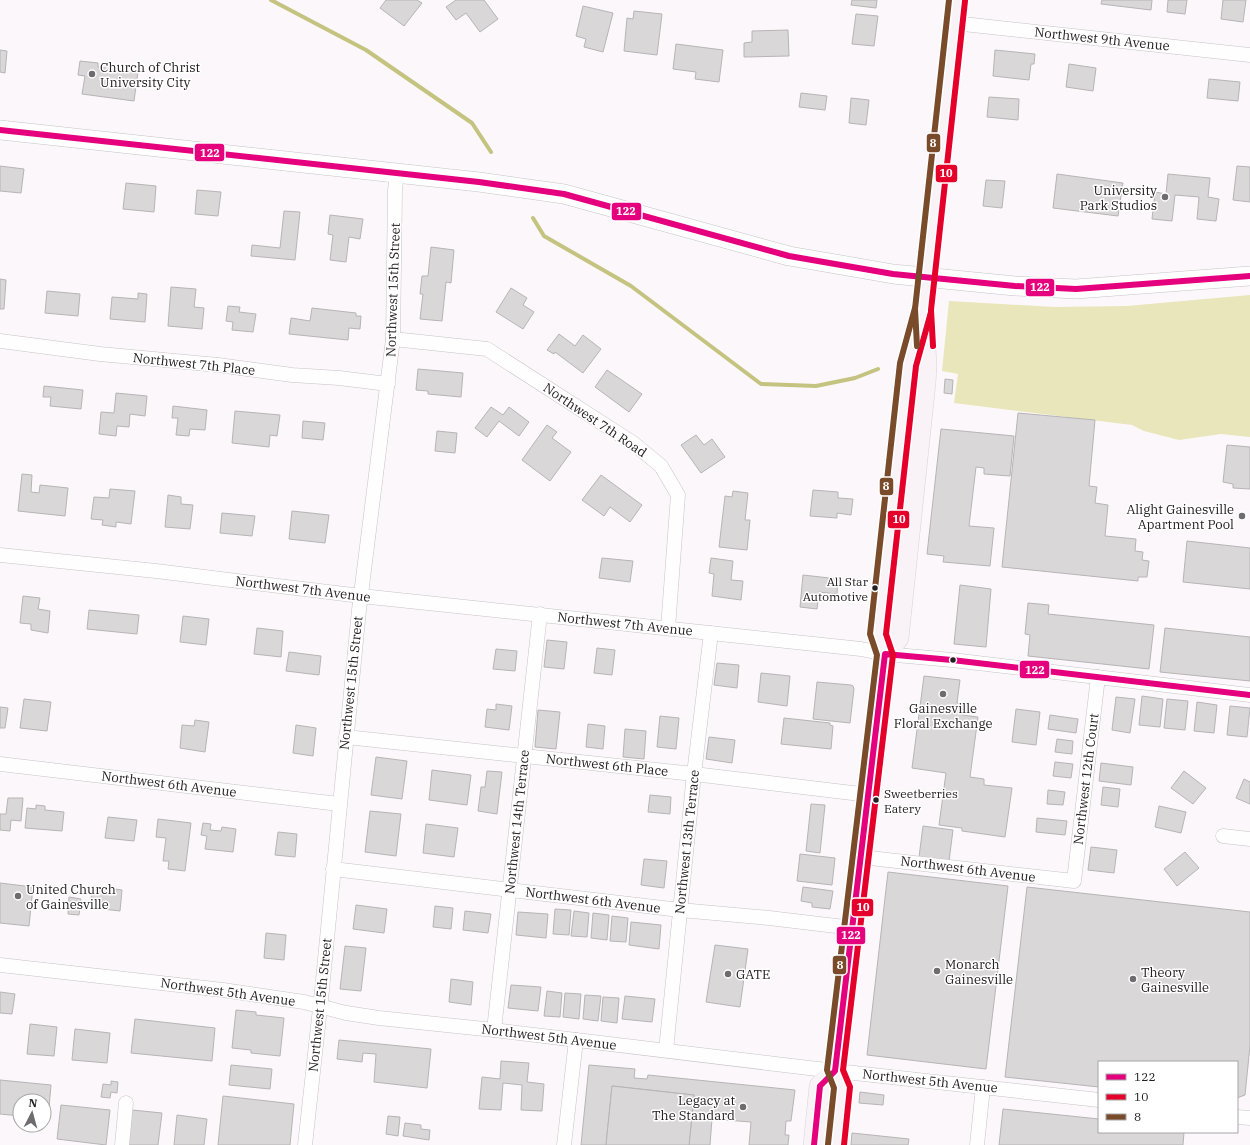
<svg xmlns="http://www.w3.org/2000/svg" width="1250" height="1145" viewBox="0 0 1250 1145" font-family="'IBM Plex Serif',serif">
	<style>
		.green { fill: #e8e6ba }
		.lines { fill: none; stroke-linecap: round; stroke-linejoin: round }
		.stream { stroke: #c5c380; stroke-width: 4 }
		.building { fill: #dad7d8; stroke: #b7b4b6 }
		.street-casing { stroke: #c7c3c6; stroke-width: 15 }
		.secondary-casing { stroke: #c7c3c6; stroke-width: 20 }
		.primary-casing { stroke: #d7d4d6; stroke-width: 22 }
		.street { stroke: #fffefe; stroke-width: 14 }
		.secondary { stroke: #fffefe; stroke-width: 19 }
		.primary { stroke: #f9f2f6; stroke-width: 21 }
		.primary-bridge-casing { stroke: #d7d4d6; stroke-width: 22; stroke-linecap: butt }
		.primary-bridge { stroke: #f9f2f6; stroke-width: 21 }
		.bus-1-casing { stroke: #fff; stroke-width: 9 }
		.bus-2-casing { stroke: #fff; stroke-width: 9 }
		.bus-3-casing { stroke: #fff; stroke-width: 9 }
		.bus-1 { stroke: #e5007d; stroke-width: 6 }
		.bus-2 { stroke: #e4002b; stroke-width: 6 }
		.bus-3 { stroke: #7a4b2a; stroke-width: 6 }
		.poi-dot { fill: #706b6e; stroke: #fff; stroke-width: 1.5 }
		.bus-dot { fill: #242022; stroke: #fff; stroke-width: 1.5 }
		.labels { text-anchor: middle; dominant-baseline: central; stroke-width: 3; stroke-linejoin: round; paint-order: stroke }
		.bus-label { font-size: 12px; fill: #242022; stroke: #fff; text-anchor: end }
		.street-label { font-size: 13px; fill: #242022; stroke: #fff }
		.poi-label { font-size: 13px; fill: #242022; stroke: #fff; text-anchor: start }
		.line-badge { stroke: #fff; stroke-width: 1.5 }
		.badge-label { font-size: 11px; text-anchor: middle; font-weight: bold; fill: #fff }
	</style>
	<rect width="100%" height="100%" fill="#fcf7fa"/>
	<polygon class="green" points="1250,295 1250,437 1221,434 1179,440 1144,431 1132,425 954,403 958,374 942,371 949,301 1055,307 1127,306"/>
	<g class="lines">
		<g class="stream">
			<polyline points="271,0 366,50 472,123 491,152"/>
			<polyline points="533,218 544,236 631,286 761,384 816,386 855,378 878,369"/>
		</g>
	</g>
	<g class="building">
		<polygon points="386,0 417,0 422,3 404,26 380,8"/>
		<polygon points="456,0 484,0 498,19 480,32 466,13 456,20 446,7"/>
		<polygon points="852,0 877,0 876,8 851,5"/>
		<polygon points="1102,0 1152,0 1151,10 1101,4"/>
		<polygon points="1168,0 1187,0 1185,14 1167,12"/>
		<polygon points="1223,0 1246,0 1243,22 1221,19"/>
		<polygon points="583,6 613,13 603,52 584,47 586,39 576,36"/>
		<polygon points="634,11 662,14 657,55 624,51 627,18 633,19"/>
		<polygon points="856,14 878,16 874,46 852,44"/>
		<polygon points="788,30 789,56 744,57 744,43 752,42 752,31"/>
		<polygon points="676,44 723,50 719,82 695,79 696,72 673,69"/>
		<polygon points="0,50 7,51 5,73 0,72"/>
		<polygon points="995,50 1035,54 1034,64 1031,64 1029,80 993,76"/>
		<polygon points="80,61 98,63 98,67 138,72 134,101 82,94 85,76 78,75"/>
		<polygon points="1069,64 1096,68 1093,91 1066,87"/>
		<polygon points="1209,79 1240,82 1238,101 1207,98"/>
		<polygon points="801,93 827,96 825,110 799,107"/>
		<polygon points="989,97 1019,99 1018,120 987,117"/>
		<polygon points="851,98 869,100 866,125 849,123"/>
		<polygon points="0,166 24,169 21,193 0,191"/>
		<polygon points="1237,166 1250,167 1250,202 1233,200"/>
		<polygon points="1057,174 1123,183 1118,216 1053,208"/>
		<polygon points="1168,174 1210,178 1208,197 1219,199 1216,221 1197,219 1199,197 1175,195 1172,221 1152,219 1155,192 1166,194"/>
		<polygon points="986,180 1005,181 1002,208 983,206"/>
		<polygon points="126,183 156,186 154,212 123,209"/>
		<polygon points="197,190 221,192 218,216 195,214"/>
		<polygon points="284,211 300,212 295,260 251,256 252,245 280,248"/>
		<polygon points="330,215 363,219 360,239 349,237 346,262 330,260 333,235 328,234"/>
		<polygon points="431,247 454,250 451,283 446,282 442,321 420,319 423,294 420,294 422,276 428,276"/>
		<polygon points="0,279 6,280 4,309 0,309"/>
		<polygon points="171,287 196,289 194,307 204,308 202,329 168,326"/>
		<polygon points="511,288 527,298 523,305 534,312 523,329 496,312"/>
		<polygon points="47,291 80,294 78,316 45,313"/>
		<polygon points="138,293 147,294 145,322 110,319 112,297 138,299"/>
		<polygon points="228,306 240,307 239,312 256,314 253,332 232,330 233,322 226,321"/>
		<polygon points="312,308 356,313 356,316 361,316 360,329 349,328 348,340 289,334 291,318 310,321"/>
		<polygon points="559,334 575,346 583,335 601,349 583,373 555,352 554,354 547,350"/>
		<polygon points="418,369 463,373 461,397 428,394 428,391 416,390"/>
		<polygon points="607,370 642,394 629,412 595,387"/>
		<polygon points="945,379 953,380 952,394 944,393"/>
		<polygon points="44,386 83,390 81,409 50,406 51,397 43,397"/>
		<polygon points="116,393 147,396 145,416 130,414 129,427 117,426 116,436 99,434 101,412 114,413"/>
		<polygon points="173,406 207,410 205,430 190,429 189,436 176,435 178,418 172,418"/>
		<polygon points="491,407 503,415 509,407 529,422 519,436 499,421 487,437 475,428"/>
		<polygon points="235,411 280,415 277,436 270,435 269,447 232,443"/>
		<polygon points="1018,413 1095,420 1089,486 1097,487 1095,503 1108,505 1105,536 1136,539 1135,551 1143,552 1142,560 1149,561 1147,577 1138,577 1138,581 1002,567"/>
		<polygon points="303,421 325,423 323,440 302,438"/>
		<polygon points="547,425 557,432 552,438 571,452 550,481 522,460"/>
		<polygon points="941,429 1014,436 1010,476 984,474 984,468 976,467 969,526 994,528 990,566 943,562 944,556 927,554"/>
		<polygon points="437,431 457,433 455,453 435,451"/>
		<polygon points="696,435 704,445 712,439 725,457 701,473 681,445"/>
		<polygon points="1227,445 1250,447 1250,489 1233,488 1233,484 1223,482"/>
		<polygon points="22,474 32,475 31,492 39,493 40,485 68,488 65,516 18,511"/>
		<polygon points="601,475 642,505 630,522 610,507 604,516 582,500"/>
		<polygon points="110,489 135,491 131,524 116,522 116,527 102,525 103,520 91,519 94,497 109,498"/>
		<polygon points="813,490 838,492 838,498 853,499 851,515 837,513 837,518 810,516"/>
		<polygon points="733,491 748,493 745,520 750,520 747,550 719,547 725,496 732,497"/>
		<polygon points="168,495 181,497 181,504 193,505 190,529 165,527"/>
		<polygon points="292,511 329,515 325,543 289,539"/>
		<polygon points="222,513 255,516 252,536 220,533"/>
		<polygon points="1187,541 1250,548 1250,589 1183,582"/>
		<polygon points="602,558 633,561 630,582 599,578"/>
		<polygon points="711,558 733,561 731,580 743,581 741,600 712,596 714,574 709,573"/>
		<polygon points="803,575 838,579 837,594 819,592 817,609 800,607"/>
		<polygon points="960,585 991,589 986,647 954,644"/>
		<polygon points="23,596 40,598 38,609 50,611 48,633 31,630 31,624 20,623"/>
		<polygon points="1028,603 1049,605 1048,614 1154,625 1149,669 1028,656 1030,635 1025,634"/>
		<polygon points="89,610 139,615 137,634 87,629"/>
		<polygon points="183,616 209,619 206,645 180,642"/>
		<polygon points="257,628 283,631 281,657 254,654"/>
		<polygon points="1165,628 1250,637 1250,681 1160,672"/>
		<polygon points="547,640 567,642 564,669 544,667"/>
		<polygon points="597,648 615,650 612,675 594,673"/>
		<polygon points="496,649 517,651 515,671 493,669"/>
		<polygon points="289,652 321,656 319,675 286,671"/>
		<polygon points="717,663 739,665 737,688 714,685"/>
		<polygon points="761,673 790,676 787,706 758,702"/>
		<polygon points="924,676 960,680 957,703 963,704 962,715 978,717 970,777 984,779 984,785 1012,788 1005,837 962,831 962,828 939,825 946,773 912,768"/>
		<polygon points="817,682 851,685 853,686 854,689 850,723 813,719"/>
		<polygon points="1142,696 1163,699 1160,727 1139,725"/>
		<polygon points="1116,697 1135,699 1130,733 1112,730"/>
		<polygon points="24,699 51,702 47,731 20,728"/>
		<polygon points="1167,699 1188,701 1185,730 1164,728"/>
		<polygon points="1197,702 1217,705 1214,733 1194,731"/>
		<polygon points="496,704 512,706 509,730 485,727 487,709 496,710"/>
		<polygon points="1230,706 1250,708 1247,737 1227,735"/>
		<polygon points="0,707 8,708 5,728 0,728"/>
		<polygon points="1016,709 1040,712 1036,745 1012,742"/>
		<polygon points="538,710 560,712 556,749 535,747"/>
		<polygon points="1050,715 1078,719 1076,733 1048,729"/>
		<polygon points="660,716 679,718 676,749 657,747"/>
		<polygon points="784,718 830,723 830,725 833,726 831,749 781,744"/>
		<polygon points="195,720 209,722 205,752 180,748 182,725 194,726"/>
		<polygon points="588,724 605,726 603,749 586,747"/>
		<polygon points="296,725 316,728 313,756 293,753"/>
		<polygon points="625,729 646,731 644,759 623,757"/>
		<polygon points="709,737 735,740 732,763 706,759"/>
		<polygon points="1057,739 1073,741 1072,754 1055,752"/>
		<polygon points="376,757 407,761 402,799 371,795"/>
		<polygon points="1055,762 1073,764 1071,778 1053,776"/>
		<polygon points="1101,763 1133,767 1131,785 1099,781"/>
		<polygon points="432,770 471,775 467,805 429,800"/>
		<polygon points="487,771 502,772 497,814 478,811 481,787 485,787"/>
		<polygon points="1184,771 1206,788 1193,804 1171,788"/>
		<polygon points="1244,779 1250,782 1250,804 1236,798"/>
		<polygon points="1103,787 1120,789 1118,807 1101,805"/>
		<polygon points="1048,790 1065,792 1063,805 1047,804"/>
		<polygon points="650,795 671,797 670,814 648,812"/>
		<polygon points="8,798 23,798 21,821 11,820 10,831 0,830 0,814 6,814"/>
		<polygon points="811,804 825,805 820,853 806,851"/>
		<polygon points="36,805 45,806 45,810 64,812 62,831 25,828 27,808 36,809"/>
		<polygon points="1159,806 1186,812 1181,833 1155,827"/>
		<polygon points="370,811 401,814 396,856 365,852"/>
		<polygon points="108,817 137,820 134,841 105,838"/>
		<polygon points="1037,818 1067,821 1065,835 1036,832"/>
		<polygon points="158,819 191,823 185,871 168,869 169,861 163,861 166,838 156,837"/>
		<polygon points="203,823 211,824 210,830 221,831 222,827 236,829 233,852 205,849 207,836 201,835"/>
		<polygon points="426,824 458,828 454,857 423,853"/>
		<polygon points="923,826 953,830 949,861 919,857"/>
		<polygon points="278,832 297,834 295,857 275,855"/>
		<polygon points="1091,847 1117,850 1114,873 1088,870"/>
		<polygon points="1185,852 1199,868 1177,886 1164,869"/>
		<polygon points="800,854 835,858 832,885 797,881"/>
		<polygon points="644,859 667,861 664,888 641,885"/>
		<polygon points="888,872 1008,886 986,1069 867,1055"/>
		<polygon points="0,883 33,887 29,926 0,923"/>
		<polygon points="92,886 122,890 120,911 103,909 103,902 91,900"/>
		<polygon points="803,887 833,891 830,909 812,907 812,903 801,901"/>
		<polygon points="1027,887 1250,912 1250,1046 1245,1095 1237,1098 1237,1062 1099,1062 1099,1087 1005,1077"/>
		<polygon points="69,897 81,899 79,915 68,914"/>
		<polygon points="356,905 387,909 384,933 353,929"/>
		<polygon points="435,906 453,908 451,929 433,927"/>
		<polygon points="555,909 571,910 569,935 553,934"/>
		<polygon points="465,911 491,914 488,933 463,930"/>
		<polygon points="574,911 589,913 587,937 571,936"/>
		<polygon points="518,912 548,914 546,938 516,935"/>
		<polygon points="593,913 609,915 607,940 591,938"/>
		<polygon points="612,916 628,918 626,942 610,941"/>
		<polygon points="631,922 661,925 659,949 629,945"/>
		<polygon points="266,933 286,935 284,960 264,958"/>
		<polygon points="715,945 748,949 740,1007 706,1002"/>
		<polygon points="345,946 366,948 361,991 340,989"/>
		<polygon points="451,979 473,982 471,1005 449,1002"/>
		<polygon points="511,985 541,987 538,1011 508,1008"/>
		<polygon points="547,991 562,993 560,1017 544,1016"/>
		<polygon points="0,992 15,994 12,1014 0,1013"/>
		<polygon points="565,993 581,994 579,1019 563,1017"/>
		<polygon points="585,995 601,996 598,1021 583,1019"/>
		<polygon points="625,996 655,999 652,1022 622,1019"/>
		<polygon points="603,997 619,998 617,1023 601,1021"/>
		<polygon points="236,1010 256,1012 256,1015 284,1018 280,1056 251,1053 251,1050 232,1048"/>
		<polygon points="135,1019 215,1028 212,1061 131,1053"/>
		<polygon points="30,1024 57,1027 54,1056 27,1054"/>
		<polygon points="75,1029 110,1033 107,1063 72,1060"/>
		<polygon points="339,1040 431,1049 427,1088 374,1082 376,1054 363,1053 362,1062 337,1059"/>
		<polygon points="501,1061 529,1063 527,1082 544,1084 542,1111 521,1110 522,1085 503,1083 501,1110 479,1109 482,1077 500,1079"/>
		<polygon points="231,1065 272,1069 270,1089 229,1085"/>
		<polygon points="589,1065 635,1069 634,1078 647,1079 648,1075 795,1090 791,1121 786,1121 785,1135 789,1135 788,1145 749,1145 751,1122 712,1119 710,1145 689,1145 694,1095 612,1086 606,1145 581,1145"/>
		<polygon points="0,1080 51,1085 48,1119 44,1118 44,1101 20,1101 20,1116 0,1114"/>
		<polygon points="111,1081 118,1082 117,1093 111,1092 110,1098 101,1097 103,1084 111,1085"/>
		<polygon points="612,1086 694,1095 689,1145 606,1145"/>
		<polygon points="860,1092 884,1095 883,1105 859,1103"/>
		<polygon points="223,1096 294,1104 290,1145 218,1145"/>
		<polygon points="61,1105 110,1110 106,1145 57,1139"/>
		<polygon points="1003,1109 1099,1119 1099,1132 1184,1132 1183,1145 999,1145"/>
		<polygon points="132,1110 162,1113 158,1145 128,1145"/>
		<polygon points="177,1115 207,1119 204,1145 174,1145"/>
		<polygon points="388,1116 400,1117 398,1136 386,1134"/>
		<polygon points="405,1123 421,1125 421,1129 430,1130 429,1140 403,1136"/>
		<polygon points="852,1133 909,1139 908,1145 851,1145"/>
	</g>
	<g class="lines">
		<g class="street-casing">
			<g id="street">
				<polyline points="954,23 1250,55"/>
				<polyline points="393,339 487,349 633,443 661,466 678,495 668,628"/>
				<polyline points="0,341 100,354 218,365 292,375 339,378 388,384"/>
				<polyline points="0,555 156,571 361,596 861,649 885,654 952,660 1250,695"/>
				<polyline points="346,737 694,774 869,795"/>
				<polyline points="0,764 339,804"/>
				<polyline points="1223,836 1250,839"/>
				<polyline points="861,857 1074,881 1098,677"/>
				<polyline points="333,869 680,910 769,918 853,928"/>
				<polyline points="0,965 223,990 304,1002 346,1013 379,1018 494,1030 809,1068 1099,1100"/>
				<polyline points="494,1030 540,614"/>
				<polyline points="666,1050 694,774 711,633"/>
				<polyline points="1237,1117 1250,1118"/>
				<polyline points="122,1145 126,1103"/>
				<polyline points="305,1145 322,990 359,610 393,339 395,190 397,173"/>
				<polyline points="564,1145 576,1040"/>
				<polyline points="977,1145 983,1087"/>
			</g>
		</g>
		<g class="secondary-casing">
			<polyline id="secondary" points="0,130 479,182 564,194 789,256 893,274 1015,286 1076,289 1250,276"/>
		</g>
		<g class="primary-casing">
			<g id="primary">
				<polyline points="930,243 957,0"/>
				<polyline points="885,654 898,638 925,383 926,367 924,329"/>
				<polyline points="814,1145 820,1086 835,1071"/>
				<polyline points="836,1145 842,1087 835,1071 885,654 878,635 908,364 923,310"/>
			</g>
		</g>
		<use href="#street" class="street"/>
		<use href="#secondary" class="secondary"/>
		<use href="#primary" class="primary"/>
		<g class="primary-bridge-casing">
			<polyline id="primary-bridge" points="923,310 930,243"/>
		</g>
		<use href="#primary-bridge" class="primary-bridge"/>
		<g class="bus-1-casing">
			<g id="bus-1">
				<polyline points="0,130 479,182 564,194 789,256 893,274 1015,286 1076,289 1250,276"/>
				<polyline points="814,1145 820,1086 835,1071 885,654 952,660 1250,695"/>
			</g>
		</g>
		<g class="bus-2-casing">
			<g id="bus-2">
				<polyline points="933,346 931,310 965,1"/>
				<polyline points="844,1145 850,1087 843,1070 893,655 886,634 916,366 931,312"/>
			</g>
		</g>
		<g class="bus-3-casing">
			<g id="bus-3">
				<polyline points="917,346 915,309 949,0"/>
				<polyline points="828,1144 834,1088 827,1070 877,655 870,634 900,363 915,308"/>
			</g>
		</g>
		<use href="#bus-1" class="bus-1"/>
		<use href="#bus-2" class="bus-2"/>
		<use href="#bus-3" class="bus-3"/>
	</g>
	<g class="poi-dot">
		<circle cx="92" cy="74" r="4"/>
		<circle cx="1165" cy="197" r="4"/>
		<circle cx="1242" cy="516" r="4"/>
		<circle cx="943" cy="694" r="4"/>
		<circle cx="18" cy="896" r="4"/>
		<circle cx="937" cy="971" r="4"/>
		<circle cx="728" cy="974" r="4"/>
		<circle cx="1133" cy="979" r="4"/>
		<circle cx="743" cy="1107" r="4"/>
	</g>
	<g class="bus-dot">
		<circle cx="875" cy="588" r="3.5"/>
		<circle cx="953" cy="660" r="3.5"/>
		<circle cx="876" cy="800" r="3.5"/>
	</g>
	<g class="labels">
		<g class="bus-label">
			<text x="868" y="581">All Star<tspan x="868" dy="15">Automotive</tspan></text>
			<text x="884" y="793" text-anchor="start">Sweetberries<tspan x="884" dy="15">Eatery</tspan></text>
		</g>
		<g class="street-label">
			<text transform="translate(1102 39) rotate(6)">Northwest 9th Avenue</text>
			<text transform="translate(393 290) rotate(-88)">Northwest 15th Street</text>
			<text transform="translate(194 364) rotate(6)">Northwest 7th Place</text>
			<text transform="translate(595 420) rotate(34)">Northwest 7th Road</text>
			<text transform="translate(303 589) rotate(7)">Northwest 7th Avenue</text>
			<text transform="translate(625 624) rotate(6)">Northwest 7th Avenue</text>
			<text transform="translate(351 683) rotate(-84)">Northwest 15th Street</text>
			<text transform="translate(607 765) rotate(6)">Northwest 6th Place</text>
			<text transform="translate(1086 779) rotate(-83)">Northwest 12th Court</text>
			<text transform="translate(169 784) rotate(7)">Northwest 6th Avenue</text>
			<text transform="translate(517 822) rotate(-84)">Northwest 14th Terrace</text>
			<text transform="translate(687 842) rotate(-84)">Northwest 13th Terrace</text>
			<text transform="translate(968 869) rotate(7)">Northwest 6th Avenue</text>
			<text transform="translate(593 900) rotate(7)">Northwest 6th Avenue</text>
			<text transform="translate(228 992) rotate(8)">Northwest 5th Avenue</text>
			<text transform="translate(320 1005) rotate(-84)">Northwest 15th Street</text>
			<text transform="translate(549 1037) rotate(7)">Northwest 5th Avenue</text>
			<text transform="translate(930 1081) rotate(6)">Northwest 5th Avenue</text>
		</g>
		<g class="poi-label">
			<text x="100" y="67">Church of Christ<tspan x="100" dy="15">University City</tspan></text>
			<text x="1157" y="190" text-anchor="end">University<tspan x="1157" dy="15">Park Studios</tspan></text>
			<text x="1234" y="509" text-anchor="end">Alight Gainesville<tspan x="1234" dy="15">Apartment Pool</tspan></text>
			<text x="943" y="708" text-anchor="middle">Gainesville<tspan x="943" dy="15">Floral Exchange</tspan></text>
			<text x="26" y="889">United Church<tspan x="26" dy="15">of Gainesville</tspan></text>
			<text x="945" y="964">Monarch<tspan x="945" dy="15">Gainesville</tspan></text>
			<text x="1141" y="972">Theory<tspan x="1141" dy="15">Gainesville</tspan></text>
			<text x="736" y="974">GATE</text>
			<text x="735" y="1100" text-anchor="end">Legacy at<tspan x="735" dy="15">The Standard</tspan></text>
		</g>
	</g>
	<g class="line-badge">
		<rect x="926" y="133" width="15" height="20" rx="4" fill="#7a4b2a"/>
		<rect x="194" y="143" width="31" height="19" rx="4" fill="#e5007d"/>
		<rect x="935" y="164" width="23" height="19" rx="4" fill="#e4002b"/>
		<rect x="611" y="202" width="31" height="19" rx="4" fill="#e5007d"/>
		<rect x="1025" y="278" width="30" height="19" rx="4" fill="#e5007d"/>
		<rect x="879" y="477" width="15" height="19" rx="4" fill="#7a4b2a"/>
		<rect x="887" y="510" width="23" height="19" rx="4" fill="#e4002b"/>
		<rect x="1019" y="660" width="31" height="19" rx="4" fill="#e5007d"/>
		<rect x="851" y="898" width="23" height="19" rx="4" fill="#e4002b"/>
		<rect x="836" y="926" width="30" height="19" rx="4" fill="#e5007d"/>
		<rect x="832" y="955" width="15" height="20" rx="4" fill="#7a4b2a"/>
	</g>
	<g class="badge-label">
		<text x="933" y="147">8</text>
		<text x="210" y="157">122</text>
		<text x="946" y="177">10</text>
		<text x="626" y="215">122</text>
		<text x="1040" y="291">122</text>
		<text x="886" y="490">8</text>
		<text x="899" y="523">10</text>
		<text x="1035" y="674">122</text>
		<text x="863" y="911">10</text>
		<text x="851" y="939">122</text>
		<text x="840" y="969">8</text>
	</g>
	<rect x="1098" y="1061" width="140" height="72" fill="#ffffff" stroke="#a7a6a7"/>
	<rect x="1106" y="1074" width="20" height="6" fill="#e5007d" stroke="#a7a6a7"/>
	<text x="1134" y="1081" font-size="12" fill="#242022">122</text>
	<rect x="1106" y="1094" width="20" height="6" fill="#e4002b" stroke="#a7a6a7"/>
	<text x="1134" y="1101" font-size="12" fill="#242022">10</text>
	<rect x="1106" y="1114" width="20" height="6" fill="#7a4b2a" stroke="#a7a6a7"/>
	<text x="1134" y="1121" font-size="12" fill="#242022">8</text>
	<g transform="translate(32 1113) rotate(6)"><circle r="19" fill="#ffffff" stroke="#a7a6a7"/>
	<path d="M0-3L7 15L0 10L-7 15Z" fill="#706b6e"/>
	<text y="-6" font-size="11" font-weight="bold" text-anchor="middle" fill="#242022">N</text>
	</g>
</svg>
